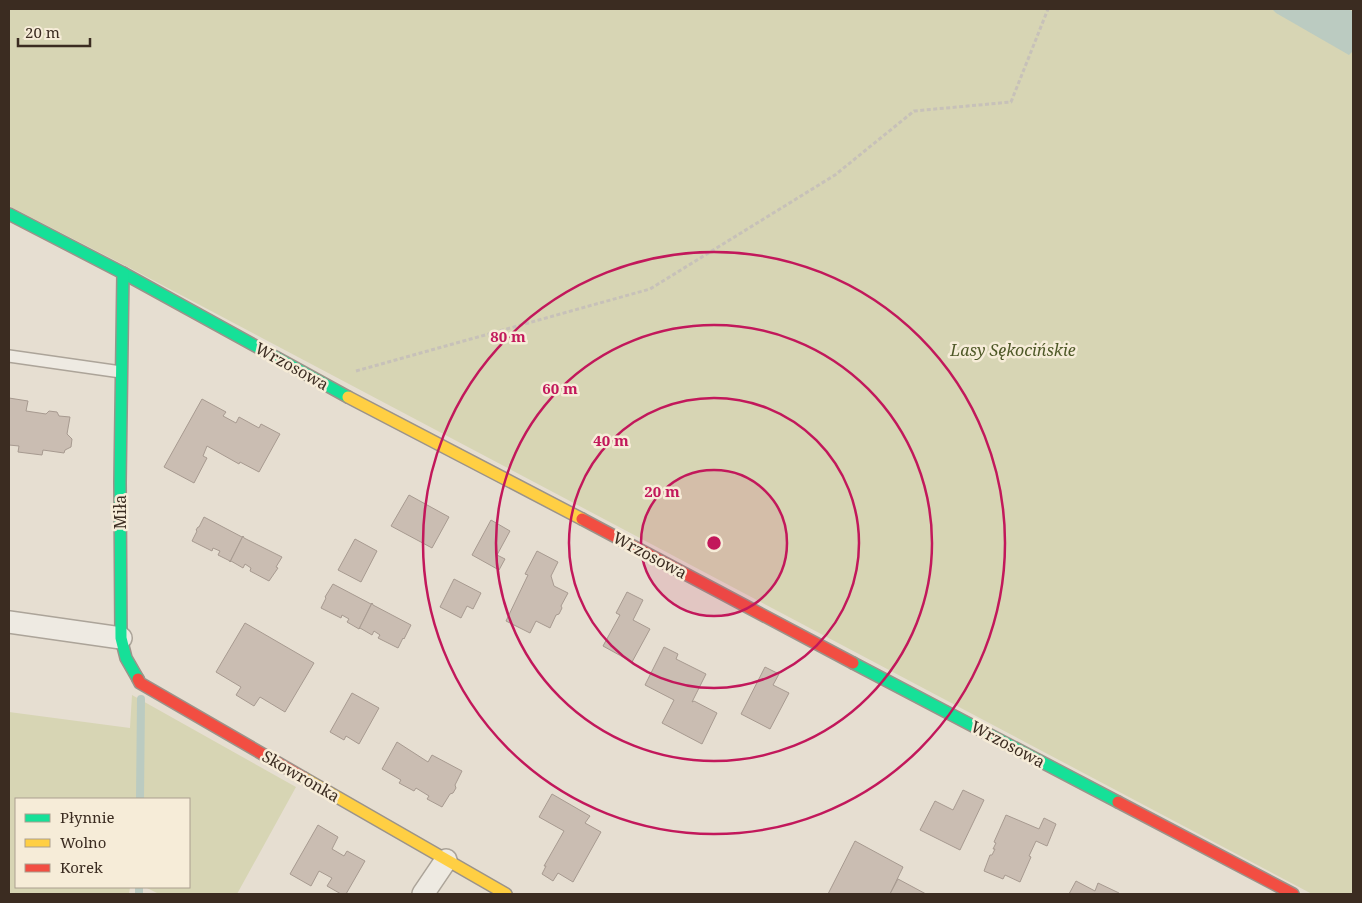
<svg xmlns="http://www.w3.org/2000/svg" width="1362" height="903" viewBox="0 0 1362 903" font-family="'Noto Serif',serif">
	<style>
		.green { fill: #d7d5b4 }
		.water { fill: #bbcbc1 }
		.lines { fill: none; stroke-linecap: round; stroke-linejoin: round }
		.stream { stroke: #bbcbc1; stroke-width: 8 }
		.building { fill: #cabdb2; stroke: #a79a90 }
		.lane-casing { stroke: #aca499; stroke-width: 14 }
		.street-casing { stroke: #aca499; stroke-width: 24 }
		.fast-casing { stroke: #9b938a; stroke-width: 14 }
		.slow-casing { stroke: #9b938a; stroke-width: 14 }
		.jam-casing { stroke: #9b938a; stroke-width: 14 }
		.path { stroke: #c7c1b9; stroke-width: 3; stroke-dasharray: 4 2.5; stroke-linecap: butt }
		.lane { stroke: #eeeae2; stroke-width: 11 }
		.street { stroke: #eeeae2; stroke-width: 21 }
		.fast { stroke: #16e098; stroke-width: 11 }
		.slow { stroke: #ffcf43; stroke-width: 11 }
		.jam { stroke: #f24e42; stroke-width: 11 }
		.ring { fill: none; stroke: #c2185b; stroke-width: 2.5 }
		.labels { text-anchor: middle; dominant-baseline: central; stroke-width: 5; stroke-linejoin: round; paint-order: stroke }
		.park-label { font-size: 16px; font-style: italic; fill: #4e5827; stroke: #f6ecd8 }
		.street-label { font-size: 16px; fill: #3b2c21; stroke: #f6ecd8 }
		.centre { fill: #c2185b; stroke: #f6ecd8; stroke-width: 2.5 }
		.ring-label { font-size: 15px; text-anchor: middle; font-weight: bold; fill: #c2185b; stroke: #f6ecd8; stroke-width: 5; stroke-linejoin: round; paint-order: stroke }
	</style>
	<rect width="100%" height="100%" fill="#e6ded1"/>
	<g class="green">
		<polygon points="9,9 1353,9 1353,894 1312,894 130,268 9,206"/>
		<polygon points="132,695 296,787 237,894 159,894 145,887 189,887 189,799 16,799 16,887 130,887 129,894 9,894 9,712 130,728"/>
	</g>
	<polygon class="water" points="1272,9 1349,9 1353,12 1353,51 1349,55 1276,13"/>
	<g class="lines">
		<g class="stream">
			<polyline points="140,799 141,699"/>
			<polyline points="139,894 139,887"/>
		</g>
	</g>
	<g class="building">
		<polygon points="9,398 28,401 26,411 46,414 49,411 57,412 59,416 70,417 67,434 72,439 71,447 65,450 64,453 43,450 42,455 18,452 19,446 9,445"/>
		<polygon points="202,399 226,412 223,416 236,423 239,417 259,428 261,424 280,434 259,472 240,462 239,464 207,446 203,456 207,458 194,483 164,467"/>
		<polygon points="409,495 449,517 432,548 391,526"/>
		<polygon points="204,517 242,537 243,536 230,562 230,561 218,555 220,551 213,548 212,551 192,541 197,531 196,530 198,527 199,527"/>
		<polygon points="491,520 510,531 497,555 505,559 499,570 472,555"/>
		<polygon points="243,536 244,538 282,557 276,567 278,568 269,581 250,571 251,568 245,564 243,568 231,561 230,562"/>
		<polygon points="355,539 377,551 361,582 338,570"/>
		<polygon points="537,551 558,562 551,576 554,586 568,593 561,606 562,608 559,614 556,615 550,628 536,621 530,633 506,621 528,575 525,574"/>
		<polygon points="454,579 481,593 473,609 467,606 461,618 440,607"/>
		<polygon points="333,584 371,604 372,603 359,629 347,622 349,619 342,615 341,618 321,608 326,598 325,597"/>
		<polygon points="627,592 643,600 633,620 650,629 632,662 603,646 620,615 616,613"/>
		<polygon points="372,603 373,605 411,625 404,639 403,638 398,648 378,638 380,635 374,631 372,635 360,628 359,629"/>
		<polygon points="245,623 314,663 285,712 260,697 254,706 236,695 241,687 216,672"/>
		<polygon points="664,647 678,654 676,659 706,674 692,702 694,701 717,713 702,744 662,723 674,700 645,685"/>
		<polygon points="765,667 779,674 773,685 789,693 770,729 741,714"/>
		<polygon points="352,693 379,708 359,744 346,736 344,740 330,732"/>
		<polygon points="397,742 428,762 432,755 462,771 455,785 456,788 453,793 450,794 442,807 427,799 429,796 416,788 414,791 399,783 401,780 382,769"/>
		<polygon points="963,790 984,800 960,850 920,830 935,801 953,810"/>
		<polygon points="552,794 590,816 585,823 601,832 573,882 558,873 553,881 542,874 546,866 544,866 564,831 539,817"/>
		<polygon points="1006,815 1039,829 1044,818 1056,824 1047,846 1036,841 1029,856 1031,857 1020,882 1005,875 1003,879 984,871 990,855 992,855 995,849 993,849 996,843 994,842"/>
		<polygon points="318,825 338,837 332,849 344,856 347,851 365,861 346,894 341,894 327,886 332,878 319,871 311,886 290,874"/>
		<polygon points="855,841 903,867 890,894 828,894"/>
		<polygon points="898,879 926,894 890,894"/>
		<polygon points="1076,881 1095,891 1098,883 1119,893 1118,894 1069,894"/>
	</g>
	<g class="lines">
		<g class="lane-casing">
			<polyline id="lane" points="9,356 121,372"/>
		</g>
		<g class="street-casing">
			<g id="street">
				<polyline points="9,622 121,638"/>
				<polyline points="423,894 446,860"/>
			</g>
		</g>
		<g class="fast-casing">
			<g id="fast">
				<polyline points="9,214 123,273 348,397"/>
				<polyline points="123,273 120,482 121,638 126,658 138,679"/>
				<polyline points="853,663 1118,802"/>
			</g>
		</g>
		<g class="slow-casing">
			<g id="slow">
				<polyline points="348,397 582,519"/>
				<polyline points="304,778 506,894"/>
			</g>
		</g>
		<g class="jam-casing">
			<g id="jam">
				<polyline points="582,519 853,663"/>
				<polyline points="138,679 140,683 304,778"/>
				<polyline points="1118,802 1293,894"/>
			</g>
		</g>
		<polyline class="path" points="356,371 650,289 835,175 914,111 1011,102 1048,9"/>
		<use href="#lane" class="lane"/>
		<use href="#street" class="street"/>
		<use href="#fast" class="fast"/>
		<use href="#slow" class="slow"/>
		<use href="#jam" class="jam"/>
	</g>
	<circle cx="714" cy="543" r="73" fill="#c2185b" fill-opacity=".12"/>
	<g class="ring">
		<circle cx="714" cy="543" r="73"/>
		<circle cx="714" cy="543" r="145"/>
		<circle cx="714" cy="543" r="218"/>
		<circle cx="714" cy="543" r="291"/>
	</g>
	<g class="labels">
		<g class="park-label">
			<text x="1013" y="350">Lasy Sękocińskie</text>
		</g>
		<g class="street-label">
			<text transform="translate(292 366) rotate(29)">Wrzosowa</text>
			<text transform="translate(120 512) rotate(-90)">Miła</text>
			<text transform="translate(650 555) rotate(28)">Wrzosowa</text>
			<text transform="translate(1008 744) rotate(28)">Wrzosowa</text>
			<text transform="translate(301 776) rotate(30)">Skowronka</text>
		</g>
	</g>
	<circle cx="714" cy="543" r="8" class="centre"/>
	<g class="ring-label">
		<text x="508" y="342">80 m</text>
		<text x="560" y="394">60 m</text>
		<text x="611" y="446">40 m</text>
		<text x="662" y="497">20 m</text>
	</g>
	<rect width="1362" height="903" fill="none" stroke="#3b2c21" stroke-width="20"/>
	<rect x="15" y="798" width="175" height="90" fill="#f6ecd8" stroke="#ab9f8f"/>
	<rect x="25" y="814" width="25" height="8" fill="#16e098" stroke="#ab9f8f"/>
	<text x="60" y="823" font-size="15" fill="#3b2c21">Płynnie</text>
	<rect x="25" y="839" width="25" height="8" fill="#ffcf43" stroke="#ab9f8f"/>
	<text x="60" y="848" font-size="15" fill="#3b2c21">Wolno</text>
	<rect x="25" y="864" width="25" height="8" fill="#f24e42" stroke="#ab9f8f"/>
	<text x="60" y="873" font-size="15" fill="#3b2c21">Korek</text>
	<path d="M18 38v8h72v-8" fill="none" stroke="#3b2c21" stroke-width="2.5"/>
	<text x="25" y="38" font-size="15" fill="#3b2c21" stroke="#f6ecd8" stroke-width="4" paint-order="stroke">20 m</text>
</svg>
